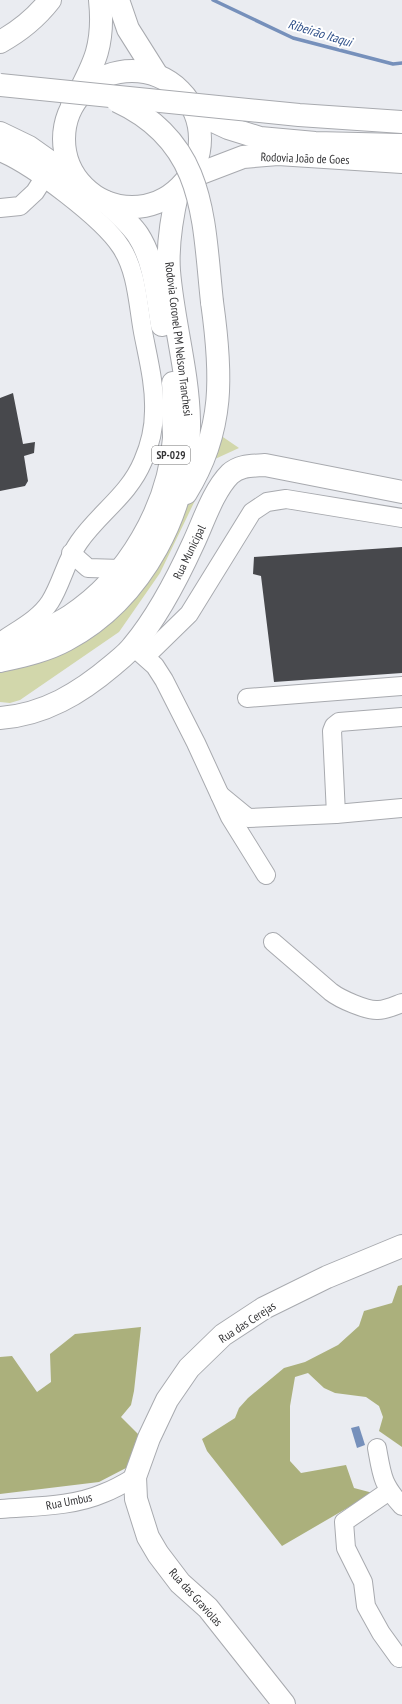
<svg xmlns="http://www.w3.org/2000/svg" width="402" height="1704" viewBox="0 0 402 1704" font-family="'PT Sans Narrow',sans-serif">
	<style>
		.green { fill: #d2d7ab }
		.forest { fill: #abb07c }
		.water { fill: #7690bb }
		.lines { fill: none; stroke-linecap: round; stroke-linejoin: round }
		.stream { stroke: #7690bb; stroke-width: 3.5 }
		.building { fill: #47484c }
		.minor-casing { stroke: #a8aaaf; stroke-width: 20 }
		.major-casing { stroke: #a8aaaf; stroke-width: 24 }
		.highway-casing { stroke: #a8aaaf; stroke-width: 24 }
		.minor { stroke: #fff; stroke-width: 18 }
		.major { stroke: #fff; stroke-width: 22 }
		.highway { stroke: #fff; stroke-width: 22 }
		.highway-bridge-casing { stroke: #a8aaaf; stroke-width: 24; stroke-linecap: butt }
		.highway-bridge { stroke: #fff; stroke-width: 22 }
		.labels { text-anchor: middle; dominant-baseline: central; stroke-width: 4; stroke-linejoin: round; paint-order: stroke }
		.shield { fill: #fff; stroke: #727273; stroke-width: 1 }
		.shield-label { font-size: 11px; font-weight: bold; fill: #353537 }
		.street-label { font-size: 12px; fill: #353537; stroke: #fff }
		.water-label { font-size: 13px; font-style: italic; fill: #30518a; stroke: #fff }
	</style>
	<rect width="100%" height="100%" fill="#eaecf1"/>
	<polygon class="green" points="220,435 239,448 215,459 160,573 119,632 20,700 10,703 0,702 0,673 55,654 152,570 187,504"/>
	<g class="forest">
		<polygon points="402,1285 402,1447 379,1431 383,1417 379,1406 366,1397 335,1393 324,1388 308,1373 295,1377 290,1406 290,1461 301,1473 346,1465 354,1488 373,1493 282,1546 207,1451 202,1439 235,1418 239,1408 248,1398 284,1368 305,1362 338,1345 359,1326 364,1311 392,1303 398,1286"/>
		<polygon points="141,1327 134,1391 131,1405 121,1417 139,1435 126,1468 99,1482 0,1494 0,1357 12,1356 37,1392 51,1382 50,1354 75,1334"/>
	</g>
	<polygon class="water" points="359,1426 365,1445 357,1448 351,1428"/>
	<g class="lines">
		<polyline class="stream" points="213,0 293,38 393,64 402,63"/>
	</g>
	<g class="building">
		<polygon points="13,393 23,444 35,442 34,453 24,456 28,481 25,486 0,491 0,398"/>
		<polygon points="402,547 402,673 274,682 261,576 253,574 254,557"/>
	</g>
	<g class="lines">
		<g class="minor-casing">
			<g id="minor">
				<path d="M0 152C32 165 103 219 121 247 137 271 138 305 143 332 148 358 155 385 154 411 154 428 150 445 143 461 129 495 99 513 79 542 66 560 62 583 50 602 39 619 19 629 3 640"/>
				<polyline points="0,208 20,206 35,192 44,178"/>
				<polyline points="71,553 88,568 121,569"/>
				<polyline points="137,650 155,666 164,680 196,743 230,817 266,875"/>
				<polyline points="146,656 189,614 252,512 267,502 286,499 402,518"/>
				<polyline points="247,698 402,686"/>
				<polyline points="220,795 248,818 336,814 332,731 334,726 339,722 402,717"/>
				<polyline points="336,814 402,808"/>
				<path d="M273 942 331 992C340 999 367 1011 378 1010 386 1010 394 1006 402 1003"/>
				<path d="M377 1448C382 1476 382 1484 402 1506"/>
				<polyline points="389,1491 344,1522 346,1548 363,1582 366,1606 381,1633 399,1658"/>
				<path d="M0 1509C35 1506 72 1507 104 1493 115 1489 125 1483 135 1477"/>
			</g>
		</g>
		<g class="major-casing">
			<g id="major">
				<polyline points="118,0 128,29 157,75"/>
				<path d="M72 106C93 66 105 48 100 0"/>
				<path d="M0 718C44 715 80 693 113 665 120 659 128 653 133 646 158 616 177 579 193 544 203 523 213 491 230 474 240 465 252 466 265 465L402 492"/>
				<polyline points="284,1704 208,1608 180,1583 158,1554 148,1537 136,1499 135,1477 149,1438 167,1400 189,1368 223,1335 264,1308 327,1277 402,1246"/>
			</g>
		</g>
		<g class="highway-casing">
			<g id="highway">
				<path d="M0 42C20 31 36 18 50 0"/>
				<circle cx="132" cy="139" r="68"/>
				<polyline points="196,113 228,128 260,138 315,143 402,145"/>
				<polyline points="0,133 29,147 77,181"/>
				<polyline points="188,178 243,157 278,154 402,162"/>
				<path d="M106 202C117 212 130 223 138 235 155 261 157 296 162 325"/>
				<path d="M186 493C225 430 222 373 212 302"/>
				<path d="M0 647C24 639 48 630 70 616 128 578 169 507 174 438 174 430 173 421 173 413 173 403 174 393 173 383"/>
				<path d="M0 661C22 656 46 651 66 640 143 599 191 507 189 421 188 370 173 321 169 271 167 243 172 216 178 190"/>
			</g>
		</g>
		<use href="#minor" class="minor"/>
		<use href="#major" class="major"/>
		<use href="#highway" class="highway"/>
		<g class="highway-bridge-casing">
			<g id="highway-bridge">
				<polyline points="0,85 299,115 402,122"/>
				<path d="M117 101C206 142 203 218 212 302"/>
			</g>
		</g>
		<use href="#highway-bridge" class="highway-bridge"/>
	</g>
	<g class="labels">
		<rect class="shield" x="152" y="446" width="38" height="18" rx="3"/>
		<g class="shield-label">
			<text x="171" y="455">SP-029</text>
		</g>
		<g class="street-label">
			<text transform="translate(305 158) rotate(2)">Rodovia João de Goes</text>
			<text transform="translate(179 339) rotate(83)">Rodovia Coronel PM Nelson Tranchesi</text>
			<text transform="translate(189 552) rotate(-64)">Rua Municipal</text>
			<text transform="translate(247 1322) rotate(-33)">Rua das Cerejas</text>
			<text transform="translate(69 1501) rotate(-11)">Rua Umbus</text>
			<text transform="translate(196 1597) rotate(48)">Rua das Graviolas</text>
		</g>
		<g class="water-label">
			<text transform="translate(320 33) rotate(17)">Ribeirão Itaqui</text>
		</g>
	</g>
</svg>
